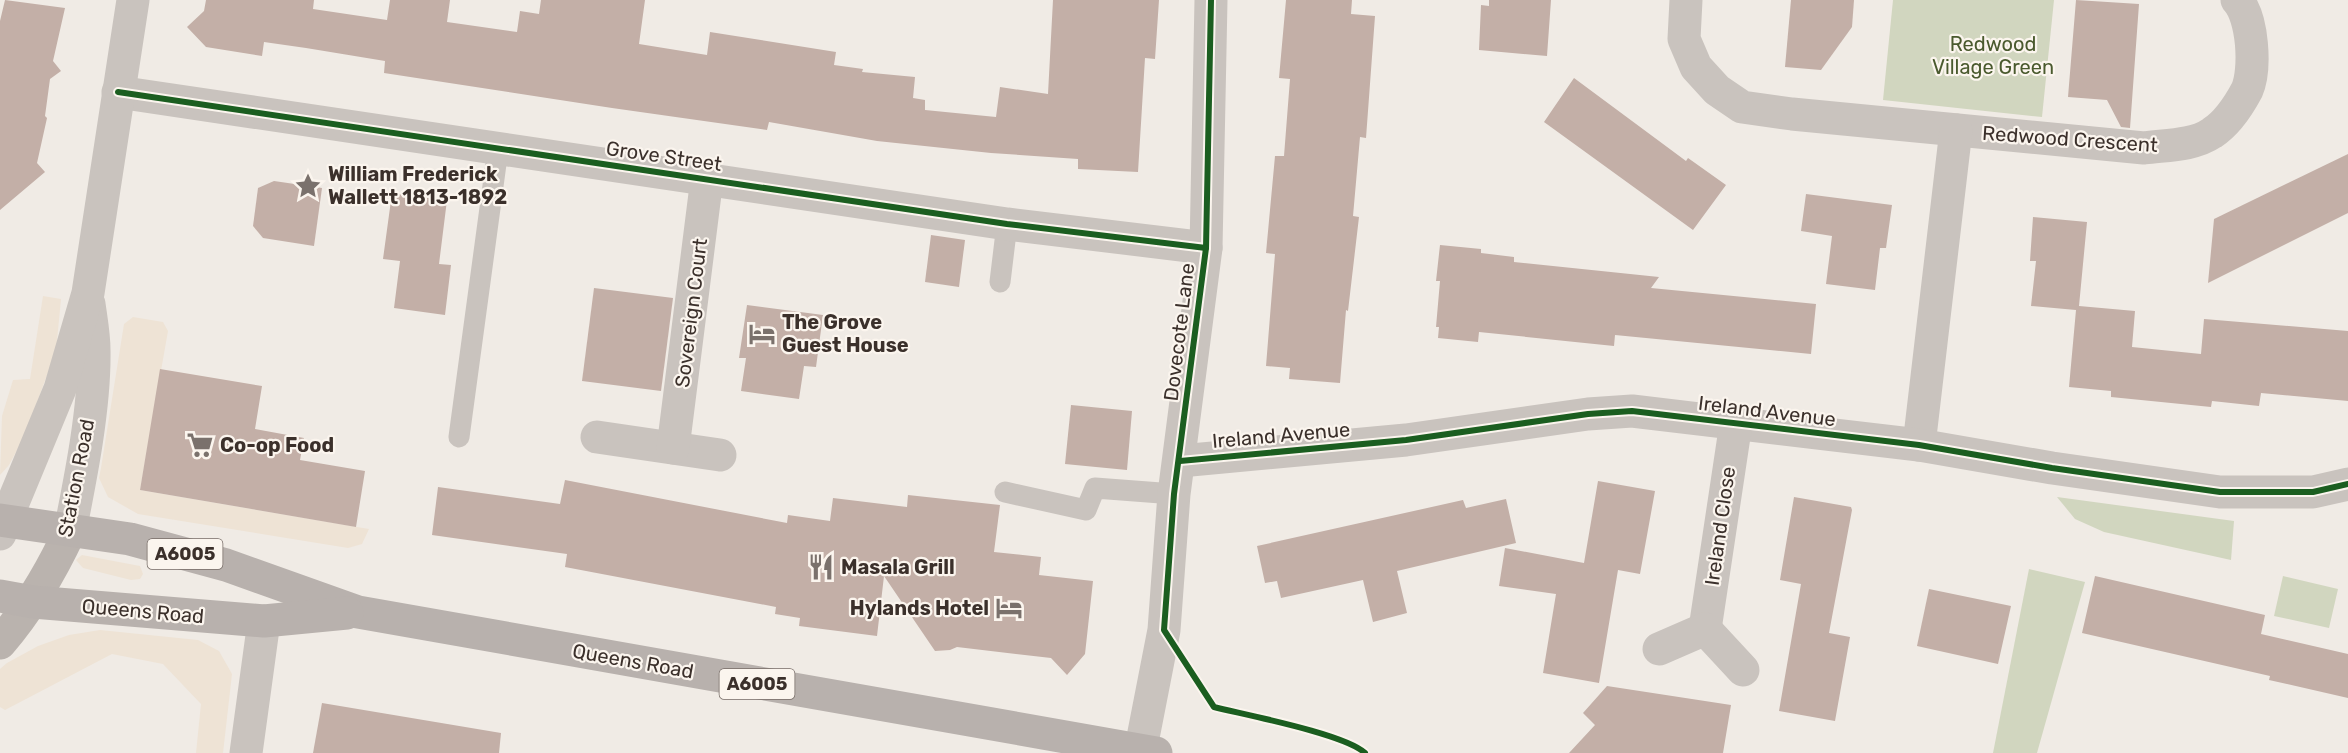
<svg xmlns="http://www.w3.org/2000/svg" width="2348" height="753" viewBox="0 0 2348 753" font-family="Rubik,sans-serif">
	<style>
		.green { fill: #d1d6bf }
		.plaza { fill: #eee3d5 }
		.building { fill: #c3afa7 }
		.lines { fill: none; stroke-linecap: round; stroke-linejoin: round }
		.service { stroke: #c9c3be; stroke-width: 21 }
		.minor { stroke: #c9c3be; stroke-width: 33 }
		.tertiary { stroke: #c9c3be; stroke-width: 33 }
		.secondary { stroke: #bab3ae; stroke-width: 33 }
		.primary { stroke: #b8b1ad; stroke-width: 33 }
		.cycleway-casing { stroke: #fbf5ee; stroke-width: 10 }
		.cycleway { stroke: #1b5e20; stroke-width: 6 }
		.labels { text-anchor: middle; dominant-baseline: central; stroke-width: 4.5; stroke-linejoin: round; paint-order: stroke }
		.shield { fill: #fbf5ee; stroke: #756b66; stroke-width: 1.5 }
		.shield-label { font-size: 18px; font-weight: bold; fill: #3b302b }
		.park-label { font-size: 20px; fill: #4a5a2e; stroke: #fbf5ee }
		.street-label { font-size: 20px; fill: #3b302b; stroke: #fbf5ee }
		.poi-label { font-size: 20px; font-weight: bold; fill: #3b302b; stroke: #fbf5ee; text-anchor: start }
	</style>
	<rect width="100%" height="100%" fill="#f0ebe5"/>
	<g class="green">
		<polygon points="1893,0 2054,0 2042,117 1883,100"/>
		<polygon points="2057,497 2234,521 2231,560 2104,532 2075,519"/>
		<polygon points="2029,569 2085,582 2037,753 1993,753"/>
		<polygon points="2283,576 2338,589 2329,628 2274,616"/>
	</g>
	<g class="plaza">
		<polygon points="43,296 61,299 56,351 24,437 9,465 0,475 2,416 13,380 30,379"/>
		<polygon points="133,317 163,322 168,331 140,490 369,529 362,544 348,548 138,514 108,497 99,478 101,468 124,324"/>
		<polygon points="82,555 140,566 143,574 140,579 131,580 83,568 76,560"/>
		<polygon points="100,630 198,640 219,651 232,674 223,753 196,753 201,704 163,664 112,654 5,710 0,707 0,669 7,663 38,646 69,635"/>
	</g>
	<g class="building">
		<polygon points="5,0 65,8 53,61 61,71 50,79 45,116 47,118 37,163 45,172 0,210 0,21"/>
		<polygon points="206,0 314,0 313,9 387,20 390,0 450,0 447,22 517,32 520,11 539,14 541,0 645,0 639,44 707,55 710,32 836,52 834,65 863,69 862,72 915,77 913,98 925,100 925,110 996,117 1000,87 1048,94 1053,0 1159,0 1155,59 1145,58 1138,172 1078,169 1078,159 991,153 877,141 769,122 767,130 612,108 384,73 385,61 306,48 264,42 262,56 206,47 187,27 204,11"/>
		<polygon points="1286,0 1352,0 1351,14 1375,16 1366,138 1360,137 1353,216 1359,217 1348,311 1346,310 1340,383 1289,379 1290,368 1266,366 1275,254 1266,253 1275,156 1284,156 1290,79 1279,78"/>
		<polygon points="1489,0 1551,0 1547,56 1479,50 1481,5 1489,6"/>
		<polygon points="1791,0 1854,0 1852,27 1821,70 1785,67"/>
		<polygon points="2076,0 2139,4 2130,128 2121,127 2107,100 2068,97"/>
		<polygon points="1574,78 1686,161 1688,158 1726,185 1693,230 1544,122"/>
		<polygon points="2348,154 2348,213 2208,283 2214,219"/>
		<polygon points="274,181 322,188 314,246 263,238 253,226 258,188"/>
		<polygon points="392,193 447,200 439,264 451,265 445,315 394,308 400,261 383,259"/>
		<polygon points="1806,194 1892,205 1886,248 1880,248 1875,290 1826,284 1832,236 1801,231"/>
		<polygon points="2033,217 2087,222 2079,306 2135,311 2132,347 2201,354 2204,319 2348,331 2348,401 2261,393 2259,406 2212,401 2211,407 2111,397 2111,391 2069,387 2076,310 2031,306 2036,261 2030,261"/>
		<polygon points="931,235 965,240 959,287 925,282"/>
		<polygon points="1440,245 1481,249 1481,253 1514,257 1514,262 1659,277 1651,288 1816,304 1811,354 1615,335 1614,346 1479,332 1478,342 1438,338 1439,327 1436,327 1440,281 1436,281"/>
		<polygon points="594,288 673,298 661,391 582,381"/>
		<polygon points="747,305 823,315 816,367 804,366 799,399 741,391 746,358 739,358"/>
		<polygon points="160,369 262,386 255,429 304,438 300,460 365,471 356,527 140,490"/>
		<polygon points="1071,405 1132,411 1127,470 1065,464"/>
		<polygon points="565,480 787,523 788,515 830,521 833,498 907,507 908,495 1000,505 994,552 1041,557 1039,575 1093,581 1085,654 1067,675 1051,658 957,647 950,650 935,651 884,576 877,636 799,626 800,618 775,614 776,607 565,567 567,554 432,535 438,487 560,504"/>
		<polygon points="1598,481 1655,491 1640,574 1618,570 1599,683 1543,673 1556,594 1499,586 1505,548 1584,563"/>
		<polygon points="1794,497 1851,507 1852,510 1829,633 1850,637 1835,721 1779,711 1801,584 1780,580"/>
		<polygon points="1506,499 1516,543 1397,571 1407,613 1373,622 1363,580 1281,598 1277,581 1265,583 1257,546 1463,500 1466,508"/>
		<polygon points="2095,576 2265,615 2261,634 2348,654 2348,698 2269,680 2270,676 2082,633"/>
		<polygon points="1929,589 2011,606 1998,664 1917,646"/>
		<polygon points="1607,686 1731,705 1723,753 1569,753 1595,725 1583,713"/>
		<polygon points="322,703 501,733 499,753 313,753"/>
	</g>
	<g class="lines">
		<g class="service">
			<polyline points="1000,282 1007,224"/>
			<polyline points="459,437 498,149"/>
			<polyline points="1005,492 1086,510 1095,488 1174,494"/>
		</g>
		<g class="minor">
			<path d="M1686 0 1684 39 1696 67 1717 90 1742 107 1792 114 2144 148C2165 145 2193 146 2212 133 2226 124 2239 105 2247 90 2256 69 2253 17 2237 0"/>
			<polyline points="118,92 1007,224 1206,248"/>
			<polyline points="597,437 720,455"/>
			<polyline points="1919,445 1956,130"/>
			<polyline points="673,448 707,178"/>
			<polyline points="1180,461 1406,440 1588,414 1632,411 1919,445 2052,468 2220,492 2313,492 2348,484"/>
			<polyline points="1705,629 1736,423"/>
			<polyline points="1659,649 1705,629 1743,670"/>
			<polyline points="246,753 264,621"/>
			<polyline points="1140,753 1164,630 1174,494 1206,248 1211,0"/>
		</g>
		<g class="tertiary">
			<path d="M70 531C81 476 95 406 94 350 94 335 91 319 89 304"/>
			<polyline points="0,534 60,389 88,293 133,0"/>
		</g>
		<path class="secondary" d="M0 643C30 608 51 572 70 531"/>
		<g class="primary">
			<polyline points="0,520 130,539 226,565 358,612 1156,753"/>
			<polyline points="0,596 33,602 264,621 347,613"/>
		</g>
		<g class="cycleway-casing">
			<g id="cycleway">
				<path d="M1211 0 1206 248 1174 494 1164 630 1214 707C1246 715 1345 734 1365 753"/>
				<polyline points="118,92 1007,224 1206,248"/>
				<polyline points="1180,461 1406,440 1588,414 1632,411 1919,445 2052,468 2220,492 2313,492 2348,484"/>
			</g>
		</g>
		<use href="#cycleway" class="cycleway"/>
	</g>
	<defs>
		<g id="sight-bare" transform="scale(2.07)"><path d="M0-6L1.8-2.2L6-1.7L2.9 1.2L3.7 5.4L0 3.3L-3.7 5.4L-2.9 1.2L-6-1.7L-1.8-2.2Z" fill="#7a716c" stroke="#fbf5ee" stroke-width="2.5" paint-order="stroke"/></g>
		<g id="hotel-bare" transform="scale(2.07)"><path d="M-6-4.5h1.5V1H6V5H4.5V3h-9V5H-6ZM-4 0a1.8 1.8 0 1 1 3.6 0ZM.5 0V-2.5h3Q6-2.5 6 0Z" fill="#7a716c" stroke="#fbf5ee" stroke-width="2.5" paint-order="stroke"/></g>
		<g id="supermarket-bare" transform="scale(2.07)"><path d="M-6-5.5h2.5l.6 2H6L4.5 2H-2.5L-4.4-4H-6ZM-1.5 3.2a1.3 1.3 0 1 0 .1 0ZM3 3.2a1.3 1.3 0 1 0 .1 0Z" fill="#7a716c" stroke="#fbf5ee" stroke-width="2.5" paint-order="stroke"/></g>
		<g id="restaurant-bare" transform="scale(2.07)"><path d="M-5-6h1v4h1v-4h1v4h1v-4h1v5L-1.5 .5V6h-2V.5L-5-1ZM5-6V6H3V1.5H1.5Q1.5-4 5-6Z" fill="#7a716c" stroke="#fbf5ee" stroke-width="2.5" paint-order="stroke"/></g>
	</defs>
	<g fill-rule="evenodd">
		<use href="#sight-bare" x="308" y="186"/>
		<use href="#hotel-bare" x="762" y="334"/>
		<use href="#supermarket-bare" x="200" y="445"/>
		<use href="#restaurant-bare" x="821" y="567"/>
		<use href="#hotel-bare" x="1009" y="608"/>
	</g>
	<g class="labels">
		<g class="shield">
			<rect x="147.5" y="539" width="75" height="30" rx="4.5"/>
			<rect x="719.5" y="669" width="75" height="30" rx="4.5"/>
		</g>
		<g class="shield-label">
			<text x="185" y="554">A6005</text>
			<text x="757" y="684">A6005</text>
		</g>
		<g class="park-label">
			<text x="1993" y="44">Redwood<tspan x="1993" dy="23">Village Green</tspan></text>
		</g>
		<g class="street-label">
			<text transform="translate(2070 139) rotate(4)">Redwood Crescent</text>
			<text transform="translate(664 156) rotate(8)">Grove Street</text>
			<text transform="translate(691 313) rotate(-83)">Sovereign Court</text>
			<text transform="translate(1179 332) rotate(-83)">Dovecote Lane</text>
			<text transform="translate(1767 411) rotate(7)">Ireland Avenue</text>
			<text transform="translate(1281 435) rotate(-5)">Ireland Avenue</text>
			<text transform="translate(76 478) rotate(-79)">Station Road</text>
			<text transform="translate(1720 526) rotate(-82)">Ireland Close</text>
			<text transform="translate(143 611) rotate(5)">Queens Road</text>
			<text transform="translate(633 661) rotate(10)">Queens Road</text>
		</g>
		<g class="poi-label">
			<text x="328" y="174">William Frederick<tspan x="328" dy="23">Wallett 1813-1892</tspan></text>
			<text x="782" y="322">The Grove<tspan x="782" dy="23">Guest House</tspan></text>
			<text x="220" y="445">Co-op Food</text>
			<text x="841" y="567">Masala Grill</text>
			<text x="989" y="608" text-anchor="end">Hylands Hotel</text>
		</g>
	</g>
</svg>
